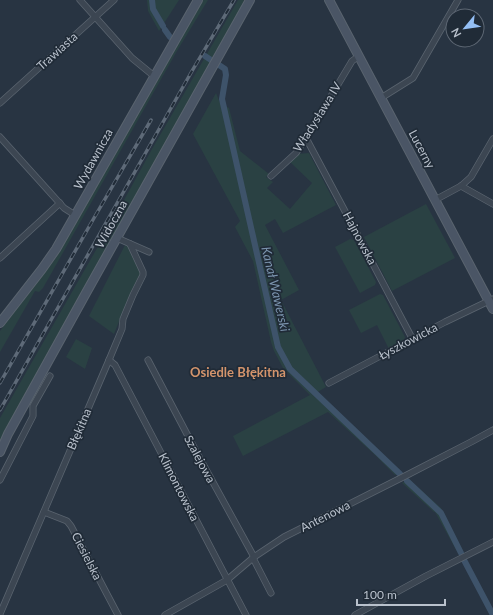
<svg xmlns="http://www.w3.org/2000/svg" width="493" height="615" viewBox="0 0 493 615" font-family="Lato,sans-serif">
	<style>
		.green { fill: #2a4143 }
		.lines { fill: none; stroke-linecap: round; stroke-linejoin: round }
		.canal { stroke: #3e536a; stroke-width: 6 }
		.street-casing { stroke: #5a646f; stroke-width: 7 }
		.secondary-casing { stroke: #5a646f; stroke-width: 10 }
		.street { stroke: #3c4652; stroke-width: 5.5 }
		.secondary { stroke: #4a5565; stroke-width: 8 }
		.rail-casing { stroke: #5e6a78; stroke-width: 3.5 }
		.rail { stroke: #202b37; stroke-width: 2; stroke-dasharray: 6; stroke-linecap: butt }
		.labels { text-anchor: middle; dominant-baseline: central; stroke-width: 3.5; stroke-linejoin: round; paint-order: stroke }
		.street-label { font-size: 12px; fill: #b9c1cc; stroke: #202b37 }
		.water-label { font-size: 13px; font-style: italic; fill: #7a93ad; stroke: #202b37 }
		.neighbourhood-label { font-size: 13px; font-weight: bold; fill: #d3946c; stroke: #202b37 }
	</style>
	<rect width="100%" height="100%" fill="#283442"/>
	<g class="green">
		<polygon points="147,0 179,0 159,31 148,11"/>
		<polygon points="203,0 208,0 177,51 43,288 39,292 35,291 0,352 0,331 55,259"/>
		<polygon points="238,0 244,0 239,12 76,303 0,443 0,418 112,222 152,149"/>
		<polygon points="216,93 220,103 229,108 240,151 269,174 266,177 273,182 267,188 290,209 312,183 290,162 297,154 309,153 336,205 283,233 275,219 265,225 299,290 281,300 326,387 316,393 401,472 395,475 375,455 328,412 243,456 233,436 310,395 283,368 274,351 271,342 253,261 235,227 240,221 193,134"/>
		<polygon points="426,204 455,258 392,291 364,237"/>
		<polygon points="350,239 354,240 376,282 375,285 360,293 335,247"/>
		<polygon points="125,245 128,246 141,273 130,294 114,334 89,316"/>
		<polygon points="380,294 383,295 405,337 404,341 389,349 377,325 361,333 349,310"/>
		<polygon points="76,339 92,348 85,369 66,357"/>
		<polygon points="409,479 441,508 464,553 459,555 435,512 434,512 402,483"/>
		<polygon points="466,559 488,602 489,602 493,609 493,615 490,615 463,561"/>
	</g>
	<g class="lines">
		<g class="canal">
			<polyline points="152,0 153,9 163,26"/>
			<polyline points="165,30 170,37"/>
			<polyline points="205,56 211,60"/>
			<polyline points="219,65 225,69 226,75 222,99 278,347 290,369 400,474"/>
			<polyline points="407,481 441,513 461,553"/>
			<polyline points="464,560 493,615"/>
		</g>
		<g class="street-casing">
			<g id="street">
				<polyline points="80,0 132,58 154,76"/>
				<polyline points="381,98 413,78 458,0"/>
				<polyline points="0,103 114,0"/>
				<polyline points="0,137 64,208 75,215"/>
				<polyline points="306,138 355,230 412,338"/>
				<polyline points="271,176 296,153 306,138 352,61 359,56"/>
				<polyline points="461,186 493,204"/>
				<polyline points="435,200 461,186 471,177 493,139"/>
				<polyline points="117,238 149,252"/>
				<polyline points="0,258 60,203"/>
				<polyline points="109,360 115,365 246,615"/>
				<polyline points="148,360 198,455 254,557"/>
				<polyline points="329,383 445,322 493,299"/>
				<polyline points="0,480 33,416 33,406 50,376"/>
				<polyline points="44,512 67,521 71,526 118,615"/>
				<polyline points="253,558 271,593"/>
				<polyline points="0,614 109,360 122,329 123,319 133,295 143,275 143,272 130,244"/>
				<polyline points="165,615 227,580 254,557 284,537 409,474 471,442 493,430"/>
				<polyline points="355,615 426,576 493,542"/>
			</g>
		</g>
		<g class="secondary-casing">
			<g id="secondary">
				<polyline points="329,0 493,309"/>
				<polyline points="0,323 42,269 56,249 198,0"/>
				<polyline points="0,452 8,434 86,293 250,0"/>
			</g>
		</g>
		<use href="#street" class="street"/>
		<use href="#secondary" class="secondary"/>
		<g class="rail-casing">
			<g id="rail">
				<polyline points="0,383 94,218 151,120"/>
				<polyline points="0,410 192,71 234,0"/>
			</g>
		</g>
		<use href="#rail" class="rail"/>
	</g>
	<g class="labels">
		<g class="street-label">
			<text transform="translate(57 51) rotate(-42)">Trawiasta</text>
			<text transform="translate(317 117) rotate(-58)">Władysława IV</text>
			<text transform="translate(422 149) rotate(62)">Lucerny</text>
			<text transform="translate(93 159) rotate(-61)">Wydawnicza</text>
			<text transform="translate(111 224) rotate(-61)">Widoczna</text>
			<text transform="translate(360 238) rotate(62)">Hajnowska</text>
			<text transform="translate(408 341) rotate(-28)">Łyszkowicka</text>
			<text transform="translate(79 429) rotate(-67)">Błękitna</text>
			<text transform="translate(200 459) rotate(62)">Szalejowa</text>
			<text transform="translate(179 487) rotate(63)">Klimontowska</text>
			<text transform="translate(325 516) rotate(-27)">Antenowa</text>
			<text transform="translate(87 556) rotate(63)">Ciesielska</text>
		</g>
		<g class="water-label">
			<text transform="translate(276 289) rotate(77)">Kanał Wawerski</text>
		</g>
		<g class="neighbourhood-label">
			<text x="238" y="372">Osiedle Błękitna</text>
		</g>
	</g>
	<g transform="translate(465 28) rotate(241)"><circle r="19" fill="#202b37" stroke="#5d6773"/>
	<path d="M0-3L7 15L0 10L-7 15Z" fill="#94bff5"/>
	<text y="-6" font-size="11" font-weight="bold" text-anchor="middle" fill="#b9c1cc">N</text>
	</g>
	<path d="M357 599v6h88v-6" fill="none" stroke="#b9c1cc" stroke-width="2"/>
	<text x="363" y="599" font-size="12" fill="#b9c1cc" stroke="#202b37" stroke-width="3" paint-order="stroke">100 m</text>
</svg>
